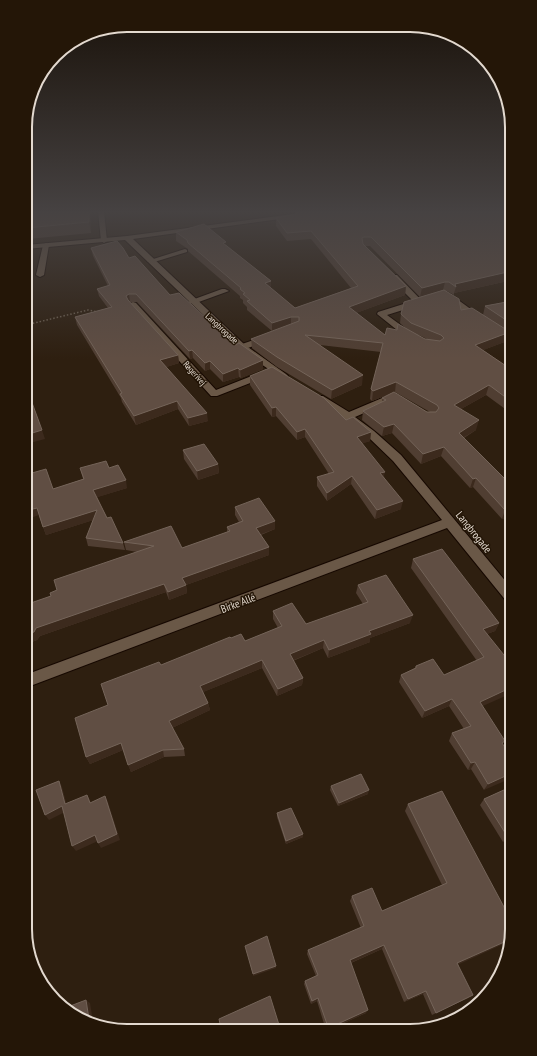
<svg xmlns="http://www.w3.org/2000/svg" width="537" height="1056" viewBox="0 0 537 1056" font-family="'PT Sans Narrow',sans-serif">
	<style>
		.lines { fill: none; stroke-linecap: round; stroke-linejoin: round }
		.lane-casing { stroke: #160800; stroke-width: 2 }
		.street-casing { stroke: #160800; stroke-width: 2 }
		.path { stroke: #6d6052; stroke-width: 1.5; stroke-dasharray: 1.5 2; stroke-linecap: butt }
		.lane { fill: #6a5847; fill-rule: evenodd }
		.street { fill: #6a5847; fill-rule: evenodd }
		.wall { fill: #503e32; fill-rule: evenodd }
		.shaded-wall { fill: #3c2a1d }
		.building { fill: #604e43; stroke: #746459 }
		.labels { text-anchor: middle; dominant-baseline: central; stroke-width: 3; stroke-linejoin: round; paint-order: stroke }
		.far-street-label { font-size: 9px; fill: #e3d9cf; stroke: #241607 }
		.street-label { font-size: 11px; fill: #e3d9cf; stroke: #241607 }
		.rim { fill: none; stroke: #e3d9cf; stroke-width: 2 }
	</style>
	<rect width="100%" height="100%" fill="#2e1f10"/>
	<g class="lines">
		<g class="lane-casing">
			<g id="lane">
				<polygon points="98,211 104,211 107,241 104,243 101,241"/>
				<polygon points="46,243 49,245 44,275 40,277 36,275 43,245"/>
				<polygon points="185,249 187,250 187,252 151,263 147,261"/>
				<polygon points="222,289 225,289 229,291 196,303 190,303 189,301"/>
				<polygon points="263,337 269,337 270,339 269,341 242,350 238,347 239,345"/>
			</g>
		</g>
		<g class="street-casing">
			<g id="street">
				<polygon points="293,214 295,215 295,217 133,239 245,345 286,374 288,376 286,378 283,379 239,349 125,240 26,249 26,245 127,236"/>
				<polygon points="391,275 397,275 423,302 422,304 387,315 413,334 414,336 413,338 407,338 377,314 378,312 413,301 391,279"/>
				<polygon points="444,294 450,294 483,318 482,320 476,320 444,298 443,296"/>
				<polygon points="133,302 136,303 216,390 262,372 268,372 270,374 268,376 217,396 211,396 130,307 129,305 130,303"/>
				<polygon points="495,325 512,336 512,343 492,330 491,328"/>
				<polygon points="394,393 401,397 400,399 394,400 355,417 374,431 401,455 512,589 512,603 507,602 447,528 25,688 25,675 442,520 393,461 366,435 314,398 315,396 323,396 349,412"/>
			</g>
		</g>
		<polyline class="path" points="26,325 88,310 98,312"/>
		<use href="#lane" class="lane"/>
		<use href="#street" class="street"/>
	</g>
	<g class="wall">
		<polygon points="90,211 91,233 28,239 26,230 26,222"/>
		<path d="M512 211V280L454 293V295L447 291H445L461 310 483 315 485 306 512 301V334L509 333 507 341 483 350 512 370V414L486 395 461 409 476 430 464 438 511 485 512 484V525L505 518 502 519 473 487 470 488 441 456 421 464 392 433 382 436 362 420 363 411 382 402V398L427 412H430L395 392 372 401 370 399 371 389 381 352 320 345 362 385 331 399 277 367 252 348 251 339 272 331 247 310V307L243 303V300L240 298V296L188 251V249L176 241V232L226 245 271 281V288L295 308 351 288 311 239 287 241 276 226V218L295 214V212L357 213ZM365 246H370L420 297 401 314 400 323 405 328 397 330 385 335 356 313 405 295 406 286ZM417 335 421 336 429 340 425 339Z"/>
		<polygon points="91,248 129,258 170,295 235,345 263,369 241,378 239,377 223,382 210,369 205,371 193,358 190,359 137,302 129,302 178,355 179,363 166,367 208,421 189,426 178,409 136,425 122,402 121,398 77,325 75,317 108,308 99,296 97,289 108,286 93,256"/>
		<polygon points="250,376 346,420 371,432 370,441 362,443 384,477 401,509 375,519 351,484 327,501 317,486 317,477 329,474 305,437 297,440 276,416 272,417 250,385"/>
		<polygon points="183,450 218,464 219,473 198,480 184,459"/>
		<polygon points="80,468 109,468 127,488 97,497 107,518 123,543 125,550 88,546 86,538 93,520 46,535 39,516 53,489 83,479"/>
		<polygon points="235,507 275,529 261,535 269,547 269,555 186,585 187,593 169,600 166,592 40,636 37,640 29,643 25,642 25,605 51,596 57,590 137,552 126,550 124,542 182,548 227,532 227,527 239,522 235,515"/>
		<polygon points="413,559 499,623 495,631 487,634 482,706 503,745 512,758 484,790 471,769 468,770 449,741 452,733 464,729 449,706 422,718 399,682 401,675 415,668 416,666 444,675 477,661 411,568"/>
		<polygon points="358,585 410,623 370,638 370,642 328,658 323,648 293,661 303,678 302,685 277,696 262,668 203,692 208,703 210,710 172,728 184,749 185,756 164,757 131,772 123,750 90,764 86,757 108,705 161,665 231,638 245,641 278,628 273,619 273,611 306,624 363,604 356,593"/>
		<polygon points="331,786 368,794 338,806 330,790"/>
		<polygon points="442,791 458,964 468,998 432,1015 423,994 404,1002 382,949 351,963 366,1013 335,1027 325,1027 317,1001 311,1004 304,984 305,981 316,976 307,954 308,950 361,928 350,901 352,896 382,911 442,885 405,811 408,804"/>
		<polygon points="484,799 512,837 503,842 480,805"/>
		<polygon points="277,813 303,834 303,837 286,844 277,817"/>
	</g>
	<g class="shaded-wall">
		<polygon points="89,211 90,211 91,233 89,222"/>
		<polygon points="512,271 512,280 454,293 456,287 455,284"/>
		<polygon points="271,281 271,290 265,283"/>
		<polygon points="445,282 443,290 420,297 422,288"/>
		<polygon points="406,286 405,295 348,316 349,307"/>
		<polygon points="129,294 130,302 128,304 126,296"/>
		<polygon points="291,317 291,326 272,332 272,323"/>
		<polygon points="510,332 507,341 473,354 475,345"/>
		<polygon points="192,350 193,358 190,359 189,351"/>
		<polygon points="178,355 179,363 161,369 160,360"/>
		<polygon points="263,360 263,369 241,378 240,370"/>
		<polygon points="210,361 210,369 205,371 205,363"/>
		<polygon points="238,368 239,377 223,382 223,374"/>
		<polygon points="363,375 362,385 331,399 332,390"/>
		<polygon points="396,382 395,392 372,401 373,391"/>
		<polygon points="489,385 486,395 452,414 454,405"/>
		<polygon points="177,401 178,409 136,425 134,416"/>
		<polygon points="276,407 276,416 272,417 272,408"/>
		<polygon points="207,413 208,421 189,426 188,418"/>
		<polygon points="479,420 476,430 456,442 459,433"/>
		<polygon points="394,424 392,433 382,436 384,427"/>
		<polygon points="305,429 305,437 297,440 297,432"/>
		<polygon points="42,430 45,439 26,444 26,435"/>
		<polygon points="371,432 370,441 356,446 357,437"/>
		<polygon points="444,447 441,456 421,464 423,454"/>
		<polygon points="218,464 219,473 198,480 197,471"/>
		<polygon points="385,472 383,480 380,473"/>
		<polygon points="352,476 351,484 327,501 327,493"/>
		<polygon points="476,478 473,487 470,488 473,479"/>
		<polygon points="126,480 127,488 95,498 93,490"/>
		<polygon points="403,501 401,509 375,519 377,510"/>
		<polygon points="37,508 39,515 25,520 25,511"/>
		<polygon points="509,508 505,518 502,519 505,510"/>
		<polygon points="97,510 100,518 46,535 43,527"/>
		<polygon points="275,521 275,529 256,536 256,528"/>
		<polygon points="269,547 269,555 186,585 187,593 169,600 168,592 182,578"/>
		<polygon points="164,584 166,592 40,636 37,640 29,643 25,635 36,628"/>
		<polygon points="413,615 410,623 370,638 370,642 328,658 329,650 369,631"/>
		<polygon points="499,623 495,631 479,637 483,629"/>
		<polygon points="324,640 323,648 289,662 290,654"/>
		<polygon points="262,660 262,668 201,693 200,686"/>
		<polygon points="303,678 302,685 277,696 278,689"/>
		<polygon points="512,687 512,693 476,709 480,702"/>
		<polygon points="452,699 449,706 422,718 425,711"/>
		<polygon points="208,703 210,710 170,729 169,721"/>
		<polygon points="121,743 123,750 90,764 86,757"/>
		<polygon points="163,750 164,757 131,772 128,765"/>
		<polygon points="475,762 471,769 468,770 471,763"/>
		<polygon points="512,773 512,778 484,790 488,784"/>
		<polygon points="59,781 62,787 68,810 65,804"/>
		<polygon points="369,790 368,794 338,806 339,803"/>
		<polygon points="87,795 90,800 93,809 90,803"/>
		<polygon points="105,796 108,802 120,840 101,848 98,843"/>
		<polygon points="62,806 65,812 49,820 45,815"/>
		<polygon points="303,834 303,837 286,844 286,841"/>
		<polygon points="512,834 512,837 503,842 507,836"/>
		<polygon points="95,835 98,841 76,851 72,846"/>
		<polygon points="511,939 510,941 453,967 457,963"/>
		<polygon points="384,945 382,949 348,964 350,960"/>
		<polygon points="276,966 276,968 253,976 253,974"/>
		<polygon points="426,991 423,994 404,1002 408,999"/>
		<polygon points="473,995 468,998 432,1015 436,1013"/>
		<polygon points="318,998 317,1001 311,1004 312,1001"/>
		<polygon points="86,1000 90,1003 93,1021 89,1019"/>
		<polygon points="368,1010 366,1013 335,1027 331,1027"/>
	</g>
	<g class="building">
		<polygon points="27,211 89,211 89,222 26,228"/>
		<polygon points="300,211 356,211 357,213 377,211 512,211 512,271 455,284 456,287 449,282 445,282 422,288 371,237 364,237 362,238 363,244 406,286 349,307 385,335 387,328 397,330 398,324 425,339 440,341 444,338 441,335 411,323 401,314 404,302 444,290 459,299 461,310 472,308 510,332 475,345 512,370 512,402 489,385 454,405 479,420 459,433 511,485 512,484 512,511 509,508 505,510 476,478 473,479 444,447 423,454 394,424 384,427 363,411 386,400 382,398 394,392 427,412 436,412 439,408 437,405 396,382 373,391 371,389 383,343 305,335 363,375 332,390 277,357 251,339 299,321 299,317 291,317 272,323 247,301 250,300 243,294 245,293 240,289 241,288 188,243 187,240 176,232 204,224 226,242 223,243 271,281 265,283 295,308 358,286 311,231 287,233 276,218 297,214 295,212"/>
		<polygon points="117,241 123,248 129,258 135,256 170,295 179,293 235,345 239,343 263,360 240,370 238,368 223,374 210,361 205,363 192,350 189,351 136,294 129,294 126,296 128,300 178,355 160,360 207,413 188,418 177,401 134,416 120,394 122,393 75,317 112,307 97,289 110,285 91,248"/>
		<polygon points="512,301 512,324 485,306"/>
		<polygon points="272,367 324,398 346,420 353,417 371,432 357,437 385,472 380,473 403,501 377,510 352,476 327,493 317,477 334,472 305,429 297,432 276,407 272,408 250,376"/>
		<polygon points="27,389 42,430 26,435 26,390"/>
		<polygon points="204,444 218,464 197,471 183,450"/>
		<polygon points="106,461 109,468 118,465 126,480 93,490 107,518 111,517 123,543 86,538 97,510 43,527 37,508 25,511 25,475 46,469 53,489 84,479 80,468"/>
		<polygon points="259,498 275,521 256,528 269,547 182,578 186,585 168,592 164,584 36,628 34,632 25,635 25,605 51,596 50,593 57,590 54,580 154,546 124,542 171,526 182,548 230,531 227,527 243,521 235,507"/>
		<polygon points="442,549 499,623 483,629 512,665 512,687 480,702 505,741 502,743 512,758 512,773 488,784 475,762 471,763 452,733 471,726 452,699 425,711 401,675 416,668 416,666 433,659 444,675 484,657 413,559"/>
		<polygon points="386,575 413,615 369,631 371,634 329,650 324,640 290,654 303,678 278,689 262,660 200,686 208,703 169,721 184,749 163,750 128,765 121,743 86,757 75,718 108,705 101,684 159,662 161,665 230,637 231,638 241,634 245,641 282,626 273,611 292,603 306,624 368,602 358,585"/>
		<polygon points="361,774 369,790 339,803 331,786"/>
		<polygon points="59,781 65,804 87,795 90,803 105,796 117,834 98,843 95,835 72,846 62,806 45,815 36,790"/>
		<polygon points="506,789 512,798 512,834 507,836 484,799"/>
		<polygon points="442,791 512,922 512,936 511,939 457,963 473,995 436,1013 426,991 408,999 384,945 350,960 368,1010 331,1027 328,1027 318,998 312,1001 305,981 318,975 308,950 364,926 352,896 372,888 382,911 447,883 408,804"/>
		<polygon points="291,808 303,834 286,841 277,813"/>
		<polygon points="267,936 276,966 253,974 245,946"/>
		<polygon points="270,996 280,1028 221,1029 219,1019"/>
		<polygon points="86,1000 89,1019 65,1008"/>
	</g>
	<linearGradient id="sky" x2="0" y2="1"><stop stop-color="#191109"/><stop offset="0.59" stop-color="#464242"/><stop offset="1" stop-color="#464242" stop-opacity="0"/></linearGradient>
	<rect width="537" height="359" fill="url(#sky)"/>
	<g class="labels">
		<g class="far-street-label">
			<text transform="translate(222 328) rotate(43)">Langbrogade</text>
			<text transform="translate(195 373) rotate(48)">Røgerivej</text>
		</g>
		<g class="street-label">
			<text transform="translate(474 532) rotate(51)">Langbrogade</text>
			<text transform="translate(238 603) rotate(-21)">Birke Allé</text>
		</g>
	</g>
	<path d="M0 0H537V1056H0ZM127 32H410A95 95 0 0 1 505 127V929A95 95 0 0 1 410 1024H127A95 95 0 0 1 32 929V127A95 95 0 0 1 127 32Z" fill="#241607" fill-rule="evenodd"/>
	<path class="rim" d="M127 32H410A95 95 0 0 1 505 127V929A95 95 0 0 1 410 1024H127A95 95 0 0 1 32 929V127A95 95 0 0 1 127 32Z"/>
</svg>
